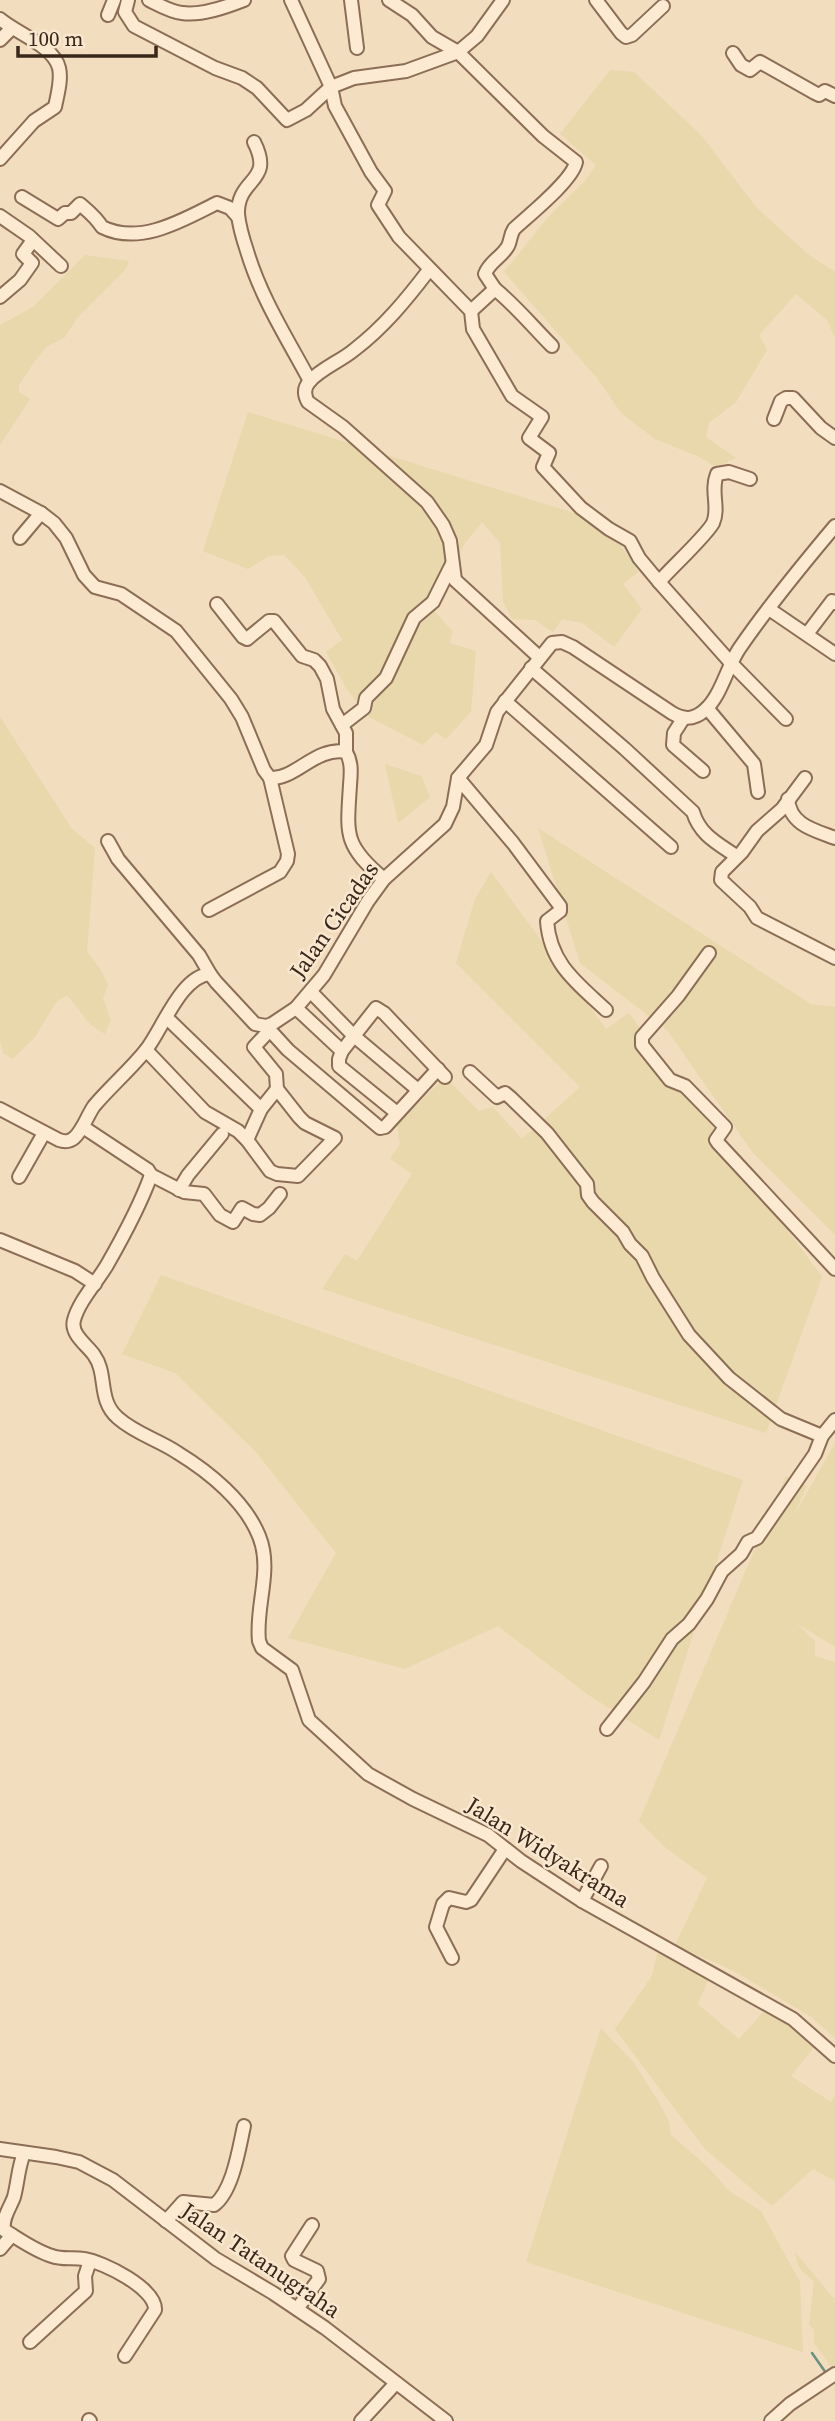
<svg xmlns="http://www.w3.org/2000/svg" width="835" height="2421" viewBox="0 0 835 2421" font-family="'Source Serif 4',serif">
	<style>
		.farmland { fill: #e8d8ab }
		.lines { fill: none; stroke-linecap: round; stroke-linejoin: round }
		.stream { stroke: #689283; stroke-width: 2.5 }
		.minor-casing { stroke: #8c6d55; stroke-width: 16 }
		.minor { stroke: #fcebd2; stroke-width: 12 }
		.labels { text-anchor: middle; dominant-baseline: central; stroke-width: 5; stroke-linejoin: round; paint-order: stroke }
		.street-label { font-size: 23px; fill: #3a271b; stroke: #f9e8cf }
	</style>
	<rect width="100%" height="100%" fill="#f2ddbe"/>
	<g class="farmland">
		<polygon points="610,70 634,72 701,135 756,207 809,255 835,272 835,338 827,320 796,294 759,335 767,350 736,402 709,423 706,437 736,458 717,467 697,456 655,439 621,413 597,378 504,272 549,216 584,182 596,165 560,134"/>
		<polygon points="85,255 129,261 126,269 77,318 65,337 46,347 35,361 19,385 19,392 30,399 0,445 0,325 33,307"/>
		<polygon points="248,412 574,513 621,546 639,572 623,584 642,609 614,647 582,623 562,619 553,632 535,620 512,619 503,601 500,543 482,522 465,543 430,606 453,632 449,643 476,651 471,712 446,739 436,732 423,745 369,717 348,691 326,652 342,640 305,577 284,555 269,556 248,569 203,551"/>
		<polygon points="0,717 72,829 95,848 87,952 101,970 108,985 103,998 111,1020 105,1034 91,1025 67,995 56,1002 35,1037 13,1059 3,1053 0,1040"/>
		<polygon points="385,764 421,776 430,797 398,823"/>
		<polygon points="538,828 811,1004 835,1007 835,1235 753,1153 667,1030 580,963"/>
		<polygon points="491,872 606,1029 629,1013 822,1277 766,1433 322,1289 345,1254 357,1261 412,1174 390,1159 400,1144 397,1125 445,1077 479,1111 493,1107 522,1139 580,1087 456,963 475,899"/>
		<polygon points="161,1275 743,1480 659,1740 587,1694 498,1626 405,1669 288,1638 336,1553 256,1452 175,1373 122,1354"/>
		<polygon points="835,1443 835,1647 796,1623 815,1641 815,1656 835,1662 835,2038 810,2016 732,1970 675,1945 707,1878 666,1848 639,1821 786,1476 807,1486 792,1519"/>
		<polygon points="658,1951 675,1962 709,1977 698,2004 739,2039 764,2011 791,2027 814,2047 791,2076 831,2102 835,2096 835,2181 813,2169 772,2206 705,2149 615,2029 652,1976"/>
		<polygon points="601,2028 634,2063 660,2104 669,2122 671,2135 709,2168 729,2191 761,2211 800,2282 803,2352 526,2262"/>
		<polygon points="795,2252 835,2300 835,2368 833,2370 814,2343 814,2330 809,2324 814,2281 803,2272 797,2263"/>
	</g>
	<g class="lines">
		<polyline class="stream" points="812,2353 826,2373"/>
		<g class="minor-casing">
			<g id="minor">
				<polyline points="128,0 125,12 134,26 215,68 242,78 257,88 287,120 306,110 331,87 354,78 406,71 458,52 477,36 503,0"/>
				<path d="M149 0C159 5 171 12 182 13 201 16 226 7 244 0"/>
				<polyline points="291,0 331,87 335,106 371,172 385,191 378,205 399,237 471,311 473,329 512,396 542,417 529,438 549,453 543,467 581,508 609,529 630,541 639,558 659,582 731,663 786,719"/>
				<polyline points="351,0 357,48"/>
				<path d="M389 0 412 15 432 37 458 52 543 136 576 162C573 180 529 215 514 229 510 235 511 240 508 246 502 257 489 262 485 274L495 289"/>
				<polyline points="596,0 621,33 626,37 632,35 663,6"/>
				<polyline points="108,15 114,0"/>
				<path d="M0 19C16 33 54 46 59 68 62 80 57 96 55 107L34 121 0 159"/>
				<polyline points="0,40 11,29"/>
				<polyline points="733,53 741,65 750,70 760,62 815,93 819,95 825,91 835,96"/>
				<path d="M254 142C275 183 237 177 238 214 239 226 243 239 247 251 261 298 287 338 310 381"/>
				<path d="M22 197 58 219 65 213H71L80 204C88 211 96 217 102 227 140 246 183 220 217 203L230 208 238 217"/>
				<polyline points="0,216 29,236 61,266"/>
				<path d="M429 270C406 300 384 327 354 350 341 361 320 369 309 382 304 388 304 395 308 402L343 427 427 502 443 525 450 541 455 580 539 657"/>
				<polyline points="0,297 20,280 32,263 23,254 33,240"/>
				<path d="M471 311 495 289C516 306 533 327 552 346"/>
				<polyline points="774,419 781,401 786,398 793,398 821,428 835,438"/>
				<path d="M0 491 41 513 54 523 66 538 84 575 95 587 121 594 176 631 231 699 242 717 264 770 270 778C295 780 316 746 346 752 352 762 351 773 350 785 347 834 343 845 384 879"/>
				<polyline points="20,538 41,513"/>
				<path d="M659 582C670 569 707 535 713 523 720 507 710 492 717 474L729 472 750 479"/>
				<polyline points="217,604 243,637 247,639 269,621 274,621 302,656 314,660 320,666 327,679 333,709 346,733 346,752"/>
				<polyline points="769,609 835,654"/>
				<polyline points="807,634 832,601 835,603"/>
				<path d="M531 668 625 749 693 812C700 835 717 843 736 856"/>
				<polyline points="505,701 671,847"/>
				<polyline points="707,708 754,764 758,792"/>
				<polyline points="683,719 674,733 673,745 703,771"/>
				<polyline points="342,725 364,708 366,698 386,678 414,618 433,602 452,564"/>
				<path d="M458 778 513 843 560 906V911L547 921C550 964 577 983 606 1010"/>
				<polyline points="805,778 782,809 757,831 742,852 722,872 721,880 750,907 757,918 835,958"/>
				<path d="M788 799C790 825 814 830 835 838"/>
				<polyline points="108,841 118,859 199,955 210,974"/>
				<polyline points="209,910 280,872 287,861 288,854 270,778"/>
				<polyline points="709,953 678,996 642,1037 642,1045 670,1080 685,1086 725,1127 716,1140 718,1143 835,1269"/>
				<polyline points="311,992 354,1036 418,1090"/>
				<polyline points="296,1008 342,1051"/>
				<polyline points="167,1018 261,1109"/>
				<polyline points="266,1026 288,1050 380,1128 385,1127 438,1069"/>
				<polyline points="146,1050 205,1112 238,1131 247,1140 270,1171 277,1174 298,1176 335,1138 305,1123 299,1117 277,1089 276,1074 254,1047 269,1031"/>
				<polyline points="470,1072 497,1097 505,1093 511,1098 547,1133 587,1184 588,1195 593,1202 623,1232 630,1244 642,1256 653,1278 689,1335 729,1378 781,1419 822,1436"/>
				<path d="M0 1109 59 1140C65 1142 69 1142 74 1138 83 1130 87 1116 94 1106 110 1087 130 1070 146 1050 163 1028 181 976 210 974L216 982 255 1024 266 1026 272 1024 296 1008 324 975 368 901 384 879 445 824 453 807 458 778 486 745 497 712 552 643 562 642 573 647 672 713C684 720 694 720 705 710 721 696 727 667 739 649 767 608 803 564 835 526"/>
				<polyline points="397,1113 339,1066 339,1059 342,1051 376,1008 384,1013 445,1077"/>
				<path d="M83 1127 148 1170 151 1175C140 1206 123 1237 107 1265 97 1282 79 1301 74 1320 70 1334 87 1345 94 1355 108 1374 97 1400 118 1418 136 1434 159 1440 178 1453 209 1472 245 1501 259 1536 273 1570 255 1606 259 1641L262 1648 292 1670 309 1720 368 1774 413 1799 488 1835 521 1861 582 1901 793 2019 835 2056"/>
				<polyline points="247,1140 261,1109 277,1089"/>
				<polyline points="151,1175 184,1192 204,1194 220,1215 233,1222 242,1208 253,1214 260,1215 269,1208 280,1194"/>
				<polyline points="19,1177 44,1133"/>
				<polyline points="179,1190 188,1175 222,1134"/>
				<polyline points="0,1240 75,1271 95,1284"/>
				<polyline points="607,1729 644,1682 672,1639 689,1624 707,1599 722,1571 741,1554 748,1542 757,1538 815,1454 822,1436 835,1420"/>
				<polyline points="582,1901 601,1866"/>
				<polyline points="452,1958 436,1927 443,1904 449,1898 466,1902 471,1900 505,1849"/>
				<polyline points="0,2149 56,2157 79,2162 113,2180 216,2259 273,2293 325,2328 446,2421"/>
				<path d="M24 2153C18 2168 18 2182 14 2197 10 2208 2 2218 4 2230 19 2239 35 2251 52 2256 62 2260 73 2257 84 2259 103 2262 156 2288 155 2310L125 2356"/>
				<path d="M166 2221 183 2202 214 2205C233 2191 239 2148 244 2126"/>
				<polyline points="0,2249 12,2235"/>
				<polyline points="297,2309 319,2279 317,2271 294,2260 292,2256 312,2225"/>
				<polyline points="30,2342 86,2291 85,2276 90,2261"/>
				<polyline points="89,2420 90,2421"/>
				<polyline points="361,2421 396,2383"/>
				<polyline points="771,2421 790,2404 835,2374"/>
			</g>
		</g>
		<use href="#minor" class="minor"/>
	</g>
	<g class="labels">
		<g class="street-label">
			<text transform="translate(334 920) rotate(-55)">Jalan Cicadas</text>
			<text transform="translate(548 1852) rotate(32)">Jalan Widyakrama</text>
			<text transform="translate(261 2260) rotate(34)">Jalan Tatanugraha</text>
		</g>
	</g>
	<path d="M18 46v10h138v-10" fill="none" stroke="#3a271b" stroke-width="3.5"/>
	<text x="28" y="46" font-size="21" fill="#3a271b" stroke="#f9e8cf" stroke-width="5" paint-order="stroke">100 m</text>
</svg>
